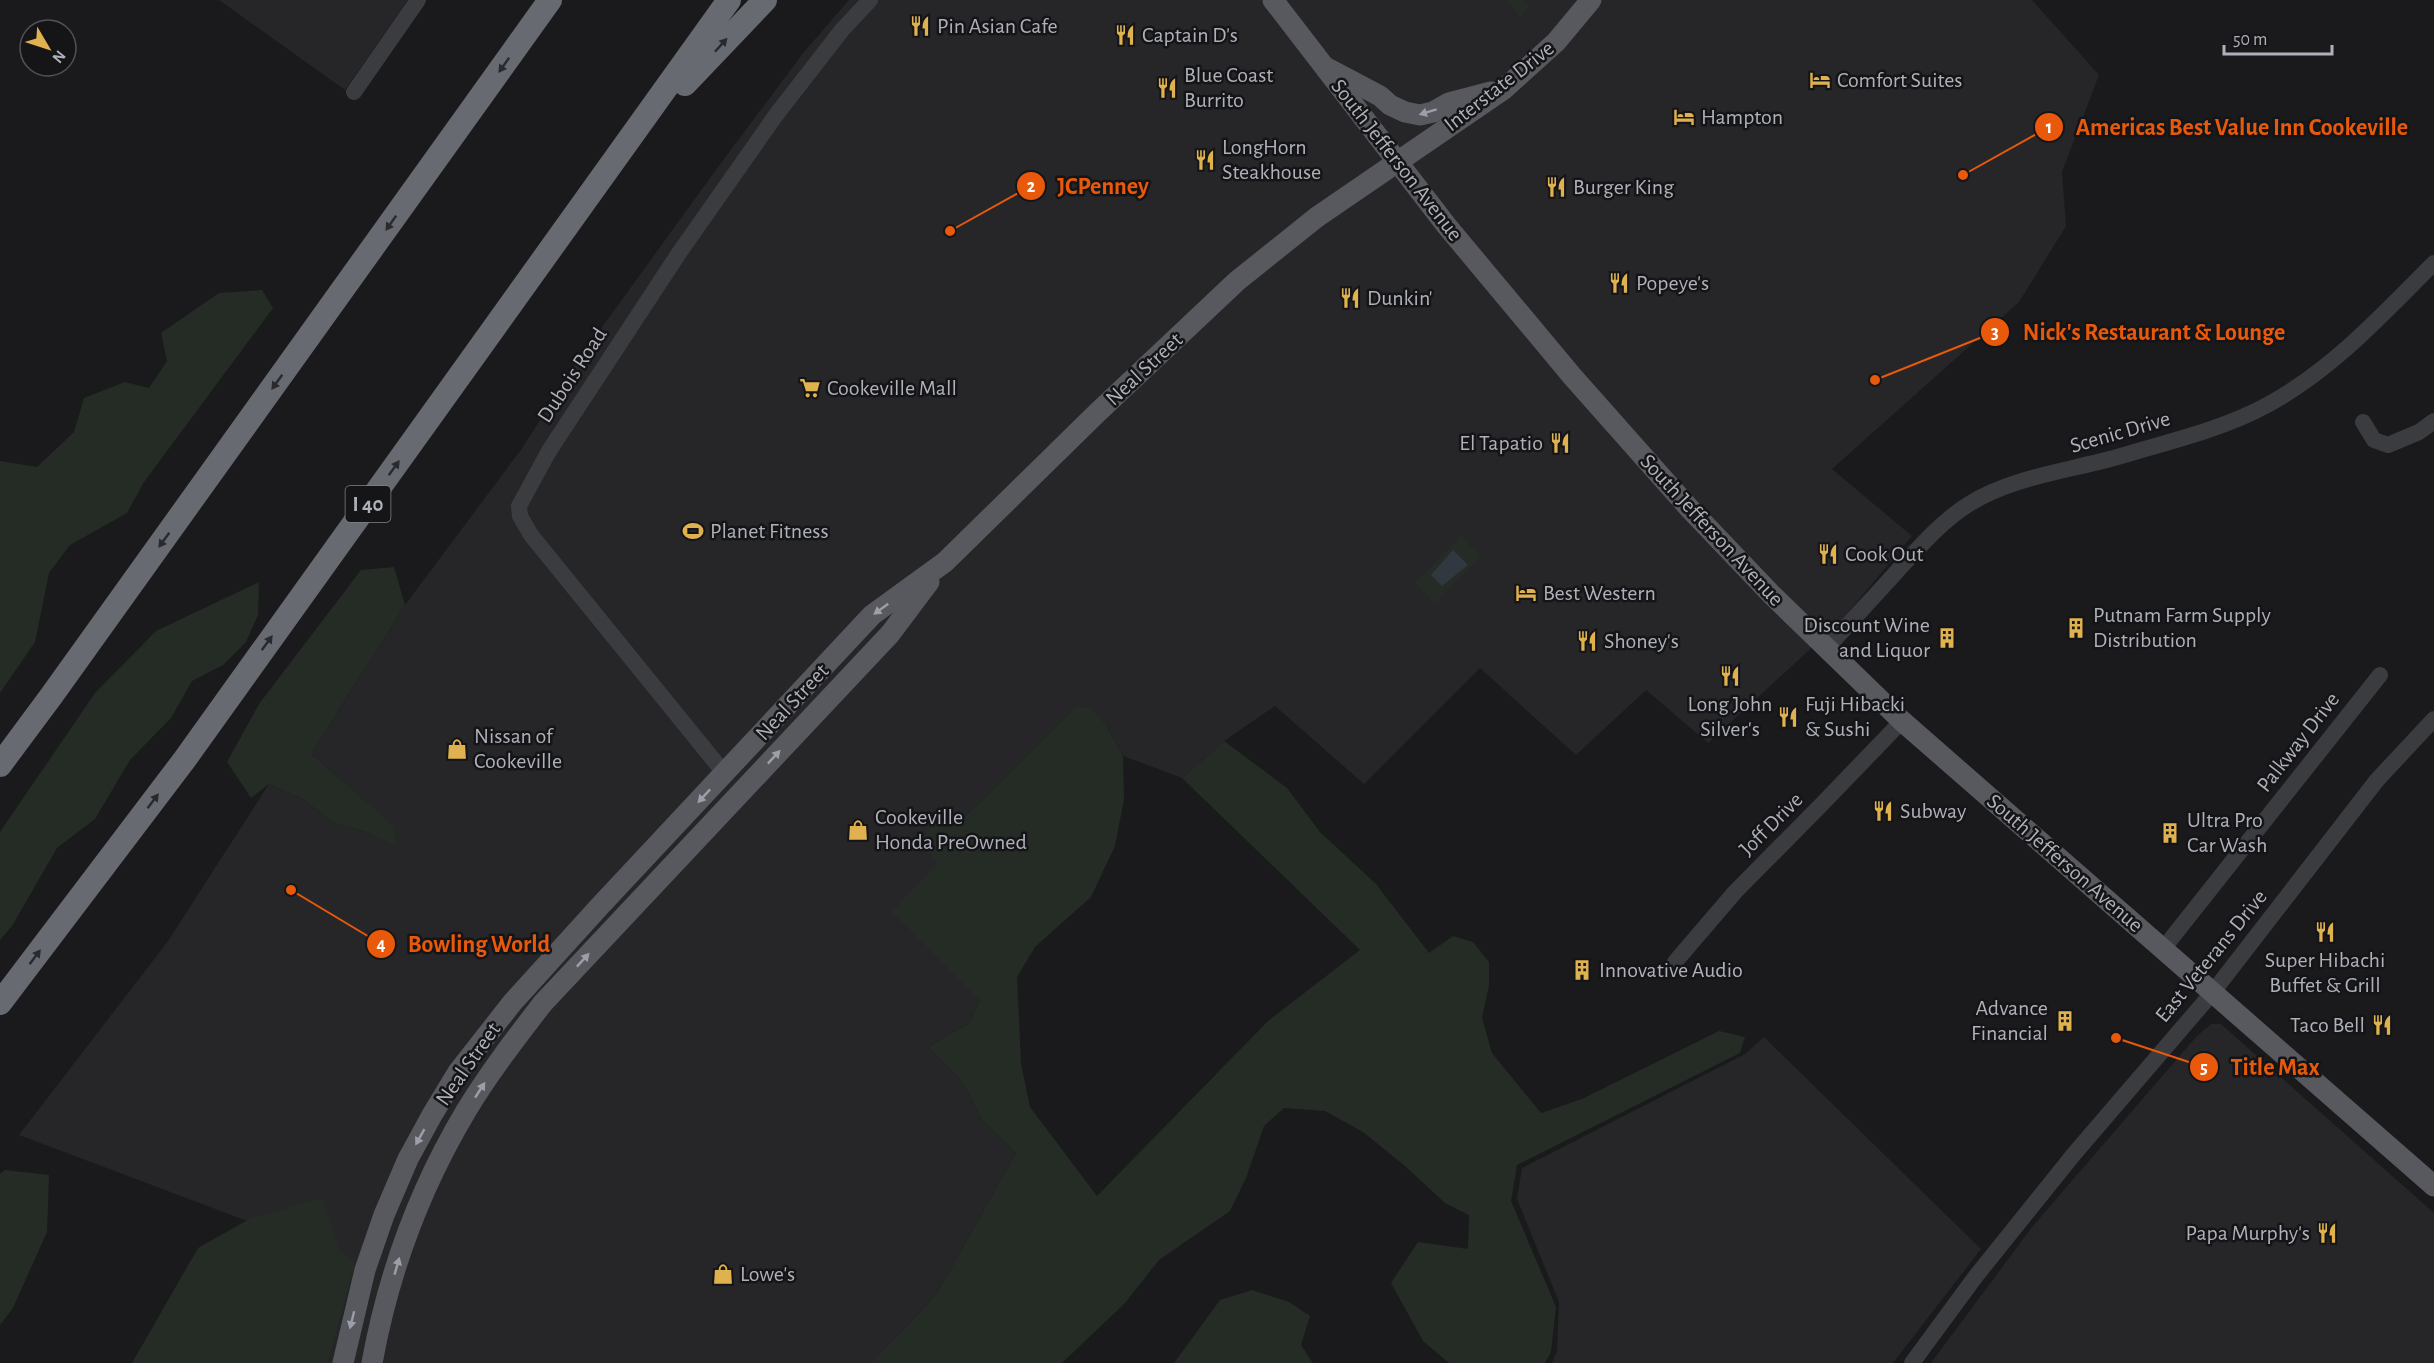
<svg xmlns="http://www.w3.org/2000/svg" width="2434" height="1363" viewBox="0 0 2434 1363" font-family="'Alegreya Sans',sans-serif">
	<style>
		.built { fill: #262629 }
		.green { fill: #242c25 }
		.water { fill: #31383f }
		.lines { fill: none; stroke-linecap: round; stroke-linejoin: round }
		.minor { stroke: #3b3c40; stroke-width: 16 }
		.major { stroke: #58595f; stroke-width: 21 }
		.highway { stroke: #686a71; stroke-width: 24 }
		.oneway { fill: #2a2a2e }
		.oneway2 { fill: #9d9fa8 }
		.labels { text-anchor: middle; dominant-baseline: central; stroke-width: 5; stroke-linejoin: round; paint-order: stroke }
		.shield { fill: #151517; stroke: #808289; stroke-width: 1.5 }
		.shield-label { font-size: 21px; font-weight: bold; fill: #aeb1ba }
		.poi-label { font-size: 22px; fill: #aeb1ba; stroke: #151517; text-anchor: start }
		.street-label { font-size: 22px; fill: #aeb1ba; stroke: #151517 }
		.leader { fill: none; stroke: #e8590c; stroke-width: 2 }
		.callout-dot { fill: #e8590c; stroke: #151517; stroke-width: 2 }
		.mark-label { font-size: 18px; text-anchor: middle; font-weight: bold; fill: #fff }
		.callout-label { font-size: 24px; text-anchor: middle; font-weight: bold; fill: #e8590c; stroke: #151517; stroke-width: 5; stroke-linejoin: round; paint-order: stroke }
	</style>
	<rect width="100%" height="100%" fill="#1a1a1c"/>
	<g class="built">
		<polygon points="219,0 408,0 345,90"/>
		<polygon points="849,0 2032,0 2099,75 2062,172 2066,226 2019,302 1832,469 1912,536 1841,621 1708,743 1646,690 1576,755 1480,668 1364,784 1275,706 1224,741 1182,778 1123,756 1107,727 1075,707 971,811 952,826 934,824 951,970 980,1001 969,1023 928,1047 962,1081 982,1120 1016,1153 936,1295 871,1363 328,1363 356,1262 19,1135 168,941 269,784 303,799 334,823 366,832 398,845 392,825 311,754 405,605 523,447 576,363 721,163 804,52"/>
		<polygon points="2211,1024 2221,1024 2434,1213 2434,1363 1931,1363 2032,1227 2196,1037"/>
		<polygon points="1764,1037 1981,1249 1893,1363 1552,1363 1557,1351 1559,1302 1517,1199 1522,1168 1745,1054"/>
	</g>
	<g class="green">
		<polygon points="1507,0 1524,0 1530,5 1521,18"/>
		<polygon points="262,290 273,308 144,482 127,513 70,545 49,573 35,642 0,693 0,461 37,467 74,432 84,398 125,382 149,388 167,361 161,333 219,293"/>
		<polygon points="1461,536 1481,557 1434,603 1415,583"/>
		<polygon points="394,567 405,605 311,754 393,825 398,846 366,832 334,823 303,799 269,784 251,798 227,762 259,704 361,570"/>
		<polygon points="259,582 258,615 246,642 223,665 192,681 171,718 130,760 95,819 57,848 12,926 0,940 0,832 95,693 156,631"/>
		<polygon points="1075,707 1092,709 1107,727 1123,756 1124,799 1115,846 1091,897 1035,947 1017,977 1021,1064 1030,1107 1097,1196 1268,1021 1360,950 1182,778 1224,741 1287,788 1320,832 1376,884 1429,953 1453,936 1473,942 1489,962 1489,985 1482,1018 1492,1053 1541,1113 1582,1099 1719,1031 1745,1037 1740,1053 1517,1165 1511,1201 1556,1307 1551,1352 1545,1363 1449,1363 1423,1341 1391,1283 1418,1242 1468,1249 1469,1215 1445,1203 1405,1166 1363,1132 1325,1111 1284,1108 1264,1126 1246,1178 1230,1211 1159,1260 1125,1303 1062,1363 871,1363 936,1295 1016,1153 982,1120 962,1081 928,1047 969,1023 980,1001 892,912 937,863 920,842 934,823 952,826 971,811"/>
		<polygon points="5,1170 49,1175 47,1232 13,1308 0,1325 0,1174"/>
		<polygon points="323,1198 339,1250 356,1262 328,1363 132,1363 198,1248 251,1218"/>
		<polygon points="1252,1290 1289,1302 1310,1316 1301,1345 1313,1363 1174,1363 1220,1300"/>
	</g>
	<polygon class="water" points="1453,550 1468,565 1442,586 1431,575"/>
	<g class="lines">
		<g class="minor">
			<polyline points="354,92 418,0"/>
			<polyline points="2363,422 2374,440 2388,445 2419,432 2434,421"/>
			<path d="M1826 649C1850 622 1875 596 1899 569 1920 546 1942 521 1969 504 2016 475 2076 470 2128 454 2175 440 2226 428 2269 404 2333 369 2383 314 2434 263"/>
			<polyline points="725,774 531,535 520,516 519,506 549,451 679,253 776,115 842,30 870,0"/>
			<polyline points="2163,949 2380,675"/>
			<polyline points="1675,962 1735,892 1823,803 1902,721"/>
			<polyline points="1912,1363 1976,1276 2074,1154 2213,992 2377,780 2434,719"/>
		</g>
		<g class="major">
			<polyline points="1273,0 1446,225 1572,376 1689,508 1771,594 1902,721 2434,1186"/>
			<polyline points="1329,69 1380,96 1390,105 1405,112 1420,115 1433,112 1449,103 1491,92"/>
			<polyline points="343,1363 365,1270 384,1215 408,1159 432,1115 458,1072 512,1003 599,907 872,615 945,562 1097,413 1237,281 1317,217 1504,89 1556,42 1591,0"/>
			<path d="M372 1363C388 1275 420 1188 466 1111 489 1073 516 1038 543 1003L890 634 929 582"/>
		</g>
		<g class="highway">
			<polyline points="685,84 765,0"/>
			<polyline points="0,765 52,695 550,0"/>
			<polyline points="0,1003 185,759 729,0"/>
		</g>
	</g>
	<defs><path id="oneway-solid" d="M-6-.8H1V-3.2L6.5 0L1 3.2V.8H-6Z" transform="scale(1.5)"/></defs>
	<g class="oneway">
		<use href="#oneway-solid" transform="translate(721 45) rotate(-48)"/>
		<use href="#oneway-solid" transform="translate(504 65) rotate(125)"/>
		<use href="#oneway-solid" transform="translate(391 223) rotate(125)"/>
		<use href="#oneway-solid" transform="translate(277 382) rotate(126)"/>
		<use href="#oneway-solid" transform="translate(394 468) rotate(-54)"/>
		<use href="#oneway-solid" transform="translate(164 540) rotate(126)"/>
		<use href="#oneway-solid" transform="translate(267 643) rotate(-54)"/>
		<use href="#oneway-solid" transform="translate(153 801) rotate(-53)"/>
		<use href="#oneway-solid" transform="translate(35 957) rotate(-53)"/>
	</g>
	<g class="oneway2">
		<use href="#oneway-solid" transform="translate(1428 112) rotate(163)"/>
		<use href="#oneway-solid" transform="translate(881 609) rotate(144)"/>
		<use href="#oneway-solid" transform="translate(774 757) rotate(-47)"/>
		<use href="#oneway-solid" transform="translate(704 796) rotate(133)"/>
		<use href="#oneway-solid" transform="translate(583 960) rotate(-47)"/>
		<use href="#oneway-solid" transform="translate(480 1090) rotate(-57)"/>
		<use href="#oneway-solid" transform="translate(420 1137) rotate(119)"/>
		<use href="#oneway-solid" transform="translate(397 1266) rotate(-74)"/>
		<use href="#oneway-solid" transform="translate(352 1320) rotate(104)"/>
	</g>
	<defs>
		<g id="restaurant-bare" transform="scale(1.62)"><path d="M-5-6h1v4h1v-4h1v4h1v-4h1v5L-1.5 .5V6h-2V.5L-5-1ZM5-6V6H3V1.5H1.5Q1.5-4 5-6Z" fill="#dfb24f" stroke="#151517" stroke-width="2.5" paint-order="stroke"/></g>
		<g id="hotel-bare" transform="scale(1.62)"><path d="M-6-4.5h1.5V1H6V5H4.5V3h-9V5H-6ZM-4 0a1.8 1.8 0 1 1 3.6 0ZM.5 0V-2.5h3Q6-2.5 6 0Z" fill="#dfb24f" stroke="#151517" stroke-width="2.5" paint-order="stroke"/></g>
		<g id="supermarket-bare" transform="scale(1.62)"><path d="M-6-5.5h2.5l.6 2H6L4.5 2H-2.5L-4.4-4H-6ZM-1.5 3.2a1.3 1.3 0 1 0 .1 0ZM3 3.2a1.3 1.3 0 1 0 .1 0Z" fill="#dfb24f" stroke="#151517" stroke-width="2.5" paint-order="stroke"/></g>
		<g id="stadium-bare" transform="scale(1.62)"><path d="M0-5a6.5 5 0 1 0 0 10a6.5 5 0 1 0 0-10ZM-3.5-1.8h7v3.6h-7Z" fill="#dfb24f" stroke="#151517" stroke-width="2.5" paint-order="stroke"/></g>
		<g id="building-bare" transform="scale(1.62)"><path d="M-4-6H4V6H1V3H-1V6H-4ZM-2.5-4.3h1.7v1.8h-1.7ZM.8-4.3h1.7v1.8H.8ZM-2.5-1h1.7V.8h-1.7ZM.8-1h1.7V.8H.8Z" fill="#dfb24f" stroke="#151517" stroke-width="2.5" paint-order="stroke"/></g>
		<g id="shop-bare" transform="scale(1.62)"><path d="M-5-2.5h2.3a2.7 3.5 0 0 1 5.4 0H5L5.5 6h-11ZM-1.5-2.5h3a1.5 2.3 0 0 0-3 0Z" fill="#dfb24f" stroke="#151517" stroke-width="2.5" paint-order="stroke"/></g>
	</defs>
	<g fill-rule="evenodd">
		<use href="#restaurant-bare" x="920" y="26"/>
		<use href="#restaurant-bare" x="1125" y="35"/>
		<use href="#hotel-bare" x="1820" y="80"/>
		<use href="#restaurant-bare" x="1167" y="88"/>
		<use href="#hotel-bare" x="1684" y="117"/>
		<use href="#restaurant-bare" x="1205" y="160"/>
		<use href="#restaurant-bare" x="1556" y="187"/>
		<use href="#restaurant-bare" x="1619" y="283"/>
		<use href="#restaurant-bare" x="1350" y="298"/>
		<use href="#supermarket-bare" x="810" y="388"/>
		<use href="#restaurant-bare" x="1560" y="443"/>
		<use href="#stadium-bare" x="693" y="531"/>
		<use href="#restaurant-bare" x="1828" y="554"/>
		<use href="#hotel-bare" x="1526" y="593"/>
		<use href="#building-bare" x="2076" y="628"/>
		<use href="#building-bare" x="1947" y="638"/>
		<use href="#restaurant-bare" x="1587" y="641"/>
		<use href="#restaurant-bare" x="1730" y="676"/>
		<use href="#restaurant-bare" x="1788" y="717"/>
		<use href="#shop-bare" x="457" y="749"/>
		<use href="#restaurant-bare" x="1883" y="811"/>
		<use href="#shop-bare" x="858" y="830"/>
		<use href="#building-bare" x="2170" y="833"/>
		<use href="#restaurant-bare" x="2325" y="932"/>
		<use href="#building-bare" x="1582" y="970"/>
		<use href="#building-bare" x="2065" y="1021"/>
		<use href="#restaurant-bare" x="2382" y="1025"/>
		<use href="#restaurant-bare" x="2327" y="1233"/>
		<use href="#shop-bare" x="723" y="1274"/>
	</g>
	<g class="labels">
		<rect class="shield" x="345.5" y="486" width="45" height="36" rx="4.5"/>
		<g class="shield-label">
			<text x="368" y="504">I 40</text>
		</g>
		<g class="poi-label">
			<text x="937" y="26">Pin Asian Cafe</text>
			<text x="1142" y="35">Captain D's</text>
			<text x="1184" y="75">Blue Coast<tspan x="1184" dy="25">Burrito</tspan></text>
			<text x="1837" y="80">Comfort Suites</text>
			<text x="1701" y="117">Hampton</text>
			<text x="1222" y="147">LongHorn<tspan x="1222" dy="25">Steakhouse</tspan></text>
			<text x="1573" y="187">Burger King</text>
			<text x="1636" y="283">Popeye's</text>
			<text x="1367" y="298">Dunkin'</text>
			<text x="827" y="388">Cookeville Mall</text>
			<text x="1543" y="443" text-anchor="end">El Tapatio</text>
			<text x="710" y="531">Planet Fitness</text>
			<text x="1845" y="554">Cook Out</text>
			<text x="1543" y="593">Best Western</text>
			<text x="2093" y="615">Putnam Farm Supply<tspan x="2093" dy="25">Distribution</tspan></text>
			<text x="1930" y="625" text-anchor="end">Discount Wine<tspan x="1930" dy="25">and Liquor</tspan></text>
			<text x="1604" y="641">Shoney's</text>
			<text x="1730" y="704" text-anchor="middle">Long John<tspan x="1730" dy="25">Silver's</tspan></text>
			<text x="1805" y="704">Fuji Hibacki<tspan x="1805" dy="25">&amp; Sushi</tspan></text>
			<text x="474" y="736">Nissan of<tspan x="474" dy="25">Cookeville</tspan></text>
			<text x="1900" y="811">Subway</text>
			<text x="875" y="817">Cookeville<tspan x="875" dy="25">Honda PreOwned</tspan></text>
			<text x="2187" y="820">Ultra Pro<tspan x="2187" dy="25">Car Wash</tspan></text>
			<text x="2325" y="960" text-anchor="middle">Super Hibachi<tspan x="2325" dy="25">Buffet &amp; Grill</tspan></text>
			<text x="1599" y="970">Innovative Audio</text>
			<text x="2048" y="1008" text-anchor="end">Advance<tspan x="2048" dy="25">Financial</tspan></text>
			<text x="2365" y="1025" text-anchor="end">Taco Bell</text>
			<text x="2310" y="1233" text-anchor="end">Papa Murphy's</text>
			<text x="740" y="1274">Lowe's</text>
		</g>
		<g class="street-label">
			<text transform="translate(1499 86) rotate(-38)">Interstate Drive</text>
			<text transform="translate(1397 160) rotate(52)">South Jefferson Avenue</text>
			<text transform="translate(1144 369) rotate(-43)">Neal Street</text>
			<text transform="translate(572 375) rotate(-57)">Dubois Road</text>
			<text transform="translate(2120 432) rotate(-16)">Scenic Drive</text>
			<text transform="translate(1712 530) rotate(47)">South Jefferson Avenue</text>
			<text transform="translate(792 702) rotate(-47)">Neal Street</text>
			<text transform="translate(2298 742) rotate(-52)">Palkway Drive</text>
			<text transform="translate(1771 824) rotate(-45)">Joff Drive</text>
			<text transform="translate(2065 863) rotate(41)">South Jefferson Avenue</text>
			<text transform="translate(2211 956) rotate(-51)">East Veterans Drive</text>
			<text transform="translate(468 1064) rotate(-55)">Neal Street</text>
		</g>
	</g>
	<path class="leader" d="M1963 175L2049 127M950 231L1031 186M1875 380L1995 332M291 890L381 944M2116 1038L2204 1067"/>
	<g class="callout-dot">
		<circle cx="1963" cy="175" r="6"/>
		<circle cx="950" cy="231" r="6"/>
		<circle cx="1875" cy="380" r="6"/>
		<circle cx="291" cy="890" r="6"/>
		<circle cx="2116" cy="1038" r="6"/>
		<circle cx="2049" cy="127" r="15"/>
		<circle cx="1031" cy="186" r="15"/>
		<circle cx="1995" cy="332" r="15"/>
		<circle cx="381" cy="944" r="15"/>
		<circle cx="2204" cy="1067" r="15"/>
	</g>
	<g class="mark-label">
		<text x="2049" y="133">1</text>
		<text x="1031" y="192">2</text>
		<text x="1995" y="338">3</text>
		<text x="381" y="950">4</text>
		<text x="2204" y="1073">5</text>
	</g>
	<g class="callout-label">
		<text x="2242" y="135">Americas Best Value Inn Cookeville</text>
		<text x="1103" y="194">JCPenney</text>
		<text x="2154" y="340">Nick's Restaurant &amp; Lounge</text>
		<text x="479" y="952">Bowling World</text>
		<text x="2275" y="1075">Title Max</text>
	</g>
	<g transform="translate(48 48) rotate(129)"><circle r="28" fill="#151517" stroke="#525358" stroke-width="1.5"/>
	<path d="M0-4.5L10 22L0 15L-10 22Z" fill="#dfb24f"/>
	<text y="-9" font-size="16" font-weight="bold" text-anchor="middle" fill="#aeb1ba">N</text>
	</g>
	<path d="M2224 45v9h108v-9" fill="none" stroke="#aeb1ba" stroke-width="3"/>
	<text x="2233" y="45" font-size="18" fill="#aeb1ba" stroke="#151517" stroke-width="4.5" paint-order="stroke">50 m</text>
</svg>
